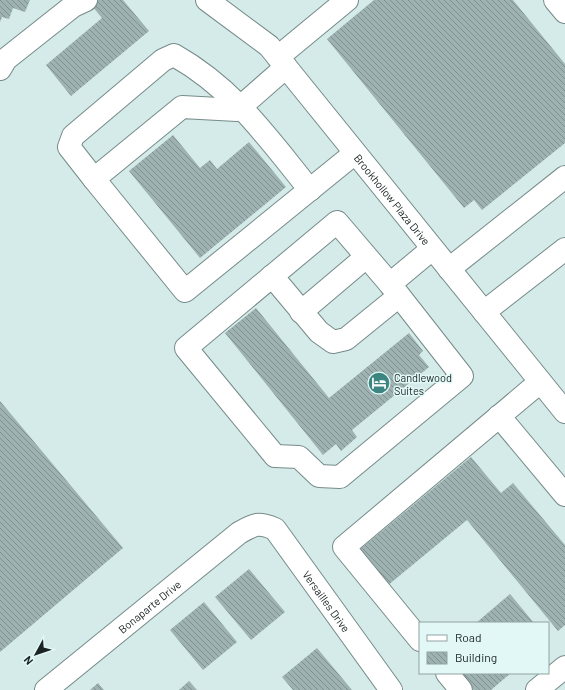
<svg xmlns="http://www.w3.org/2000/svg" width="565" height="690" viewBox="0 0 565 690" font-family="Barlow,sans-serif">
	<style>
		.building { fill: url(#building-back-hatch) }
		.lines { fill: none; stroke-linecap: round; stroke-linejoin: round }
		.minor-casing { stroke: #768b89; stroke-width: 24 }
		.minor { stroke: #fff; stroke-width: 22 }
		.labels { text-anchor: middle; dominant-baseline: central; stroke-width: 3; stroke-linejoin: round; paint-order: stroke }
		.street-label { font-size: 11px; fill: #1b2323; stroke: #e1f8f7 }
		.poi-label { font-size: 11px; fill: #1b2323; stroke: #e1f8f7; text-anchor: start }
	</style>
	<defs>
		<pattern id="building-back-hatch" width="6" height="6" patternUnits="userSpaceOnUse"><rect width="6" height="6" fill="#9db2b1"/><path d="M-1 5l2 2M0 0l6 6M5-1l2 2" fill="none" stroke="#7f9090"/></pattern>
	</defs>
	<rect width="100%" height="100%" fill="#d4ebe9"/>
	<g class="building">
		<polygon points="0,0 30,0 25,12 13,8 9,19 2,17 0,22"/>
		<polygon points="87,0 123,0 149,31 71,96 46,65 102,18"/>
		<polygon points="374,0 513,0 565,64 565,143 482,210 474,200 464,208 327,39"/>
		<polygon points="173,135 200,168 210,160 217,169 249,142 286,187 200,258 129,171"/>
		<polygon points="256,308 329,398 409,333 423,351 419,355 429,367 352,430 357,437 341,451 336,444 323,455 225,333"/>
		<polygon points="0,401 123,548 0,652"/>
		<polygon points="471,457 501,493 513,483 565,545 565,625 558,631 467,520 387,586 358,551"/>
		<polygon points="249,569 285,612 251,640 215,597"/>
		<polygon points="510,594 534,623 476,623"/>
		<polygon points="204,602 237,642 203,670 170,630"/>
		<polygon points="317,648 352,690 293,690 282,677"/>
		<polygon points="460,673 511,673 491,690 474,690"/>
		<polygon points="189,681 197,690 179,690"/>
		<polygon points="98,683 104,690 90,690"/>
	</g>
	<g class="lines">
		<g class="minor-casing">
			<g id="minor">
				<path id="s1" d="M207 0 269 46 565 412"/>
				<polyline points="555,0 565,12"/>
				<polyline points="278,57 347,0"/>
				<polyline points="286,67 237,110 182,107 94,179 185,291 355,153"/>
				<polyline points="0,69 6,59 73,6 86,0"/>
				<path d="M94 179 69 147 73 136 163 60 174 55C234 89 267 137 310 190"/>
				<polygon points="337,222 390,284 462,376 340,477 319,476 299,457 275,456 186,348"/>
				<polyline points="449,269 565,177"/>
				<polyline points="272,276 319,332 333,342 346,339 399,296"/>
				<polyline points="390,284 432,249"/>
				<polyline points="301,312 366,257"/>
				<polyline points="484,312 565,249"/>
				<polyline points="499,416 565,495"/>
				<polyline points="420,640 344,547 540,382"/>
				<polyline points="447,673 461,690"/>
				<path id="s2" d="M46 690 239 533C255 524 258 522 275 529L391 690"/>
				<polyline points="537,690 565,667"/>
			</g>
		</g>
		<use href="#minor" class="minor"/>
	</g>
	<defs>
		<g id="hotel-disc" transform="scale(1.15)"><circle r="9.5" fill="#3d8581" stroke="#e1f8f7"/><path d="M-6-4.5h1.5V1H6V5H4.5V3h-9V5H-6ZM-4 0a1.8 1.8 0 1 1 3.6 0ZM.5 0V-2.5h3Q6-2.5 6 0Z" fill="#fff"/></g>
	</defs>
	<g fill-rule="evenodd">
		<use href="#hotel-disc" x="379" y="383"/>
	</g>
	<g class="labels">
		<g class="street-label">
			<text stroke="none"><textPath href="#s1" startOffset="274">Brookhollow Plaza Drive</textPath></text>
			<text stroke="none"><textPath href="#s2" startOffset="376">Versailles Drive</textPath></text>
			<text stroke="none"><textPath href="#s2" startOffset="133">Bonaparte Drive</textPath></text>
		</g>
		<g class="poi-label">
			<text x="394" y="377">Candlewood<tspan x="394" dy="13">Suites</tspan></text>
		</g>
	</g>
	<rect x="419" y="622" width="130" height="52" fill="#e1f8f7" stroke="#92a3a2"/>
	<rect x="427" y="635" width="20" height="6" fill="#ffffff" stroke="#92a3a2"/>
	<text x="455" y="642" font-size="12" fill="#1b2323">Road</text>
	<rect x="427" y="652" width="20" height="12" fill="url(#building-back-hatch)" stroke="#92a3a2"/>
	<text x="455" y="662" font-size="12" fill="#1b2323">Building</text>
	<g transform="translate(36 654) rotate(230)" stroke="#e1f8f7" stroke-width="3" paint-order="stroke">
	<path d="M0-3L7 15L0 10L-7 15Z" fill="#1b2323"/>
	<text y="-6" font-size="11" font-weight="bold" text-anchor="middle" fill="#1b2323">N</text>
	</g>
</svg>
